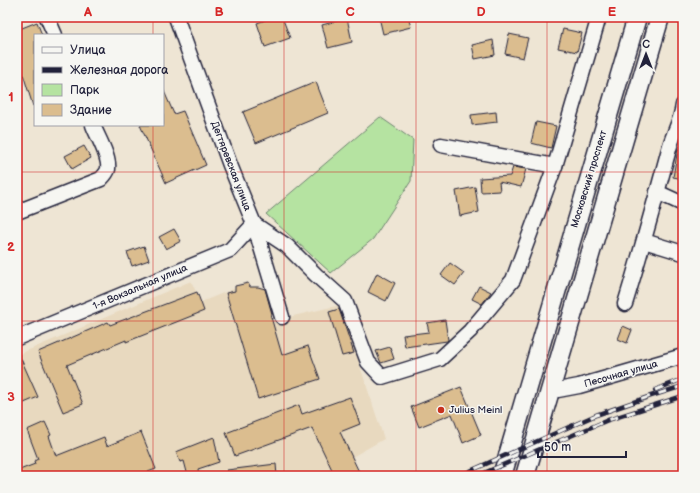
<svg xmlns="http://www.w3.org/2000/svg" width="700" height="493" viewBox="0 0 700 493" font-family="'Balsamiq Sans',sans-serif">
	<style>
		.built { fill: #e8d9bf }
		.green { fill: #b5e3a1; stroke: #6c826e }
		.building { fill: #dbbd8f; stroke: #22223b }
		.lines { fill: none; stroke-linecap: round; stroke-linejoin: round }
		.minor-casing { stroke: #22223b; stroke-width: 17 }
		.major-casing { stroke: #22223b; stroke-width: 21 }
		.minor { stroke: #f6f6f2; stroke-width: 14 }
		.major { stroke: #f6f6f2; stroke-width: 18 }
		.rail-casing { stroke: #22223b; stroke-width: 4.5 }
		.rail { stroke: #f6f6f2; stroke-width: 3; stroke-dasharray: 9; stroke-linecap: butt }
		.grid { fill: none; stroke: #d62828; stroke-width: 1; stroke-opacity: 0.55 }
		.poi-dot { fill: #c8321e; stroke: #f6f6f2; stroke-width: 1.5 }
		.labels { text-anchor: middle; dominant-baseline: central; stroke-width: 3; stroke-linejoin: round; paint-order: stroke }
		.street-label { font-size: 10px; fill: #22223b; stroke: #f6f6f2 }
		.poi-label { font-size: 10px; fill: #22223b; stroke: #f6f6f2; text-anchor: start }
		.neatline { fill: none; stroke: #d62828; stroke-width: 1.5 }
		.grid-label { font-size: 13px; text-anchor: middle; font-weight: bold; fill: #d62828 }
	</style>
	<rect width="100%" height="100%" fill="#eee5d4"/>
	<filter id="ink" filterUnits="userSpaceOnUse"><feTurbulence type="fractalNoise" baseFrequency=".025" numOctaves="2"/><feDisplacementMap in="SourceGraphic" scale="8" xChannelSelector="R" yChannelSelector="G"/><feConvolveMatrix kernelMatrix="1 2 1 2 8 2 1 2 1" color-interpolation-filters="sRGB"/></filter>
	<g filter="url(#ink)">
		<polygon class="built" points="191,281 201,302 248,283 272,321 340,305 384,439 352,457 361,476 17,476 17,355"/>
		<polygon class="green" points="380,117 413,140 411,181 373,239 331,273 266,214"/>
		<g class="building">
			<polygon points="273,17 282,17 290,38 265,47 257,23"/>
			<polygon points="379,17 408,17 411,27 383,34"/>
			<polygon points="347,18 352,42 328,48 322,25"/>
			<polygon points="37,22 42,35 35,35 35,105 33,106 17,55 17,30"/>
			<polygon points="563,29 582,33 577,52 558,48"/>
			<polygon points="509,34 528,38 523,58 505,54"/>
			<polygon points="493,40 495,55 475,59 472,45"/>
			<polygon points="316,82 328,113 256,143 243,112"/>
			<polygon points="163,89 174,114 183,111 206,165 166,183 140,125 163,125"/>
			<polygon points="496,112 497,122 472,125 471,115"/>
			<polygon points="536,122 556,126 551,148 531,143"/>
			<polygon points="84,146 91,158 72,169 65,156"/>
			<polygon points="678,149 683,150 683,179 673,177"/>
			<polygon points="513,167 526,169 521,187 499,182 500,191 481,192 480,178 510,176"/>
			<polygon points="475,187 479,212 460,216 456,191"/>
			<polygon points="174,229 181,241 166,249 159,237"/>
			<polygon points="144,246 149,260 132,266 127,252"/>
			<polygon points="450,263 464,273 455,285 441,275"/>
			<polygon points="377,273 395,283 386,301 368,292"/>
			<polygon points="248,283 250,287 258,287 265,289 272,314 271,317 282,355 308,346 320,379 258,399 226,293 235,291 235,286"/>
			<polygon points="479,286 491,292 482,304 472,299"/>
			<polygon points="197,292 204,311 126,342 126,340 67,365 83,404 63,412 38,352 108,322 110,325"/>
			<polygon points="339,309 354,353 342,356 329,312"/>
			<polygon points="445,320 448,340 447,341 405,347 403,335 429,332 427,323"/>
			<polygon points="623,326 632,330 627,343 618,339"/>
			<polygon points="390,347 394,359 381,363 376,351"/>
			<polygon points="17,350 38,397 17,406"/>
			<polygon points="461,387 481,435 463,443 452,414 419,427 411,407"/>
			<polygon points="350,397 360,424 340,432 361,476 335,476 312,428 235,456 226,433 299,405 302,414"/>
			<polygon points="45,422 51,435 49,436 56,456 104,437 107,446 141,432 156,469 137,476 17,476 17,471 35,464 34,461 38,459 27,430"/>
			<polygon points="214,437 219,462 198,469 199,476 188,476 184,461 180,462 176,452"/>
			<polygon points="276,464 277,476 228,476 227,470"/>
		</g>
		<g class="lines">
			<g class="minor-casing">
				<g id="minor">
					<polyline points="47,17 55,35"/>
					<polyline points="176,17 230,165 254,224 282,317"/>
					<polyline points="441,145 555,166"/>
					<polyline points="657,192 683,204"/>
					<path d="M17 212 101 179C104 176 107 173 108 169 110 157 97 136 93 125"/>
					<polyline points="644,241 683,253"/>
					<path d="M625 304C641 252 655 201 669 149 673 134 681 121 683 105"/>
					<polyline points="17,338 230,250 254,224 287,246 316,275 345,301 368,362 382,377 440,359 470,331 513,280 555,166 599,17"/>
					<polyline points="558,390 579,386 683,356"/>
				</g>
			</g>
			<g class="major-casing">
				<g id="major">
					<polyline points="502,476 637,17"/>
					<polyline points="525,476 660,17"/>
				</g>
			</g>
			<use href="#minor" class="minor"/>
			<use href="#major" class="major"/>
			<g class="rail-casing">
				<g id="rail">
					<polyline points="655,390 683,379"/>
					<polyline points="459,476 596,415 651,396 683,386"/>
					<polyline points="477,476 608,420 683,396"/>
				</g>
			</g>
			<use href="#rail" class="rail"/>
		</g>
	</g>
	<path class="grid" d="M153 17V35M284 17V476M416 17V476M547 17V476M153 125V476M17 172H683M17 321H683"/>
	<circle class="poi-dot" cx="441" cy="410" r="4"/>
	<g class="labels">
		<g class="street-label">
			<text transform="translate(231 166) rotate(69)">Дегтяревская улица</text>
			<text transform="translate(589 179) rotate(-73)">Московский проспект</text>
			<text transform="translate(140 287) rotate(-23)">1-я Вокзальная улица</text>
			<text transform="translate(621 374) rotate(-16)">Песочная улица</text>
		</g>
		<g class="poi-label">
			<text x="449" y="410">Julius Meinl</text>
		</g>
	</g>
	<rect width="700" height="493" fill="none" stroke="#f6f6f2" stroke-width="44"/>
	<rect x="34" y="34" width="130" height="92" fill="#f6f6f2" stroke="#a1a1a9"/>
	<rect x="42" y="47" width="20" height="6" fill="#f6f6f2" stroke="#a1a1a9"/>
	<text x="70" y="54" font-size="12" fill="#22223b">Улица</text>
	<rect x="42" y="67" width="20" height="6" fill="#22223b" stroke="#a1a1a9"/>
	<text x="70" y="74" font-size="12" fill="#22223b">Железная дорога</text>
	<rect x="42" y="84" width="20" height="12" fill="#b5e3a1" stroke="#a1a1a9"/>
	<text x="70" y="94" font-size="12" fill="#22223b">Парк</text>
	<rect x="42" y="104" width="20" height="12" fill="#dbbd8f" stroke="#a1a1a9"/>
	<text x="70" y="114" font-size="12" fill="#22223b">Здание</text>
	<g transform="translate(646 54)" stroke="#f6f6f2" stroke-width="3" paint-order="stroke">
	<path d="M0-3L7 15L0 10L-7 15Z" fill="#22223b"/>
	<text y="-6" font-size="11" font-weight="bold" text-anchor="middle" fill="#22223b">С</text>
	</g>
	<path d="M538 451v6h88v-6" fill="none" stroke="#22223b" stroke-width="2"/>
	<text x="544" y="451" font-size="12" fill="#22223b" stroke="#f6f6f2" stroke-width="3" paint-order="stroke">50 m</text>
	<rect x="22" y="22" width="656" height="449" class="neatline"/>
	<g class="grid-label">
		<text x="88" y="16">A</text>
		<text x="219" y="16">B</text>
		<text x="350" y="16">C</text>
		<text x="481" y="16">D</text>
		<text x="612" y="16">E</text>
		<text x="11" y="101">1</text>
		<text x="11" y="251">2</text>
		<text x="11" y="401">3</text>
	</g>
</svg>
